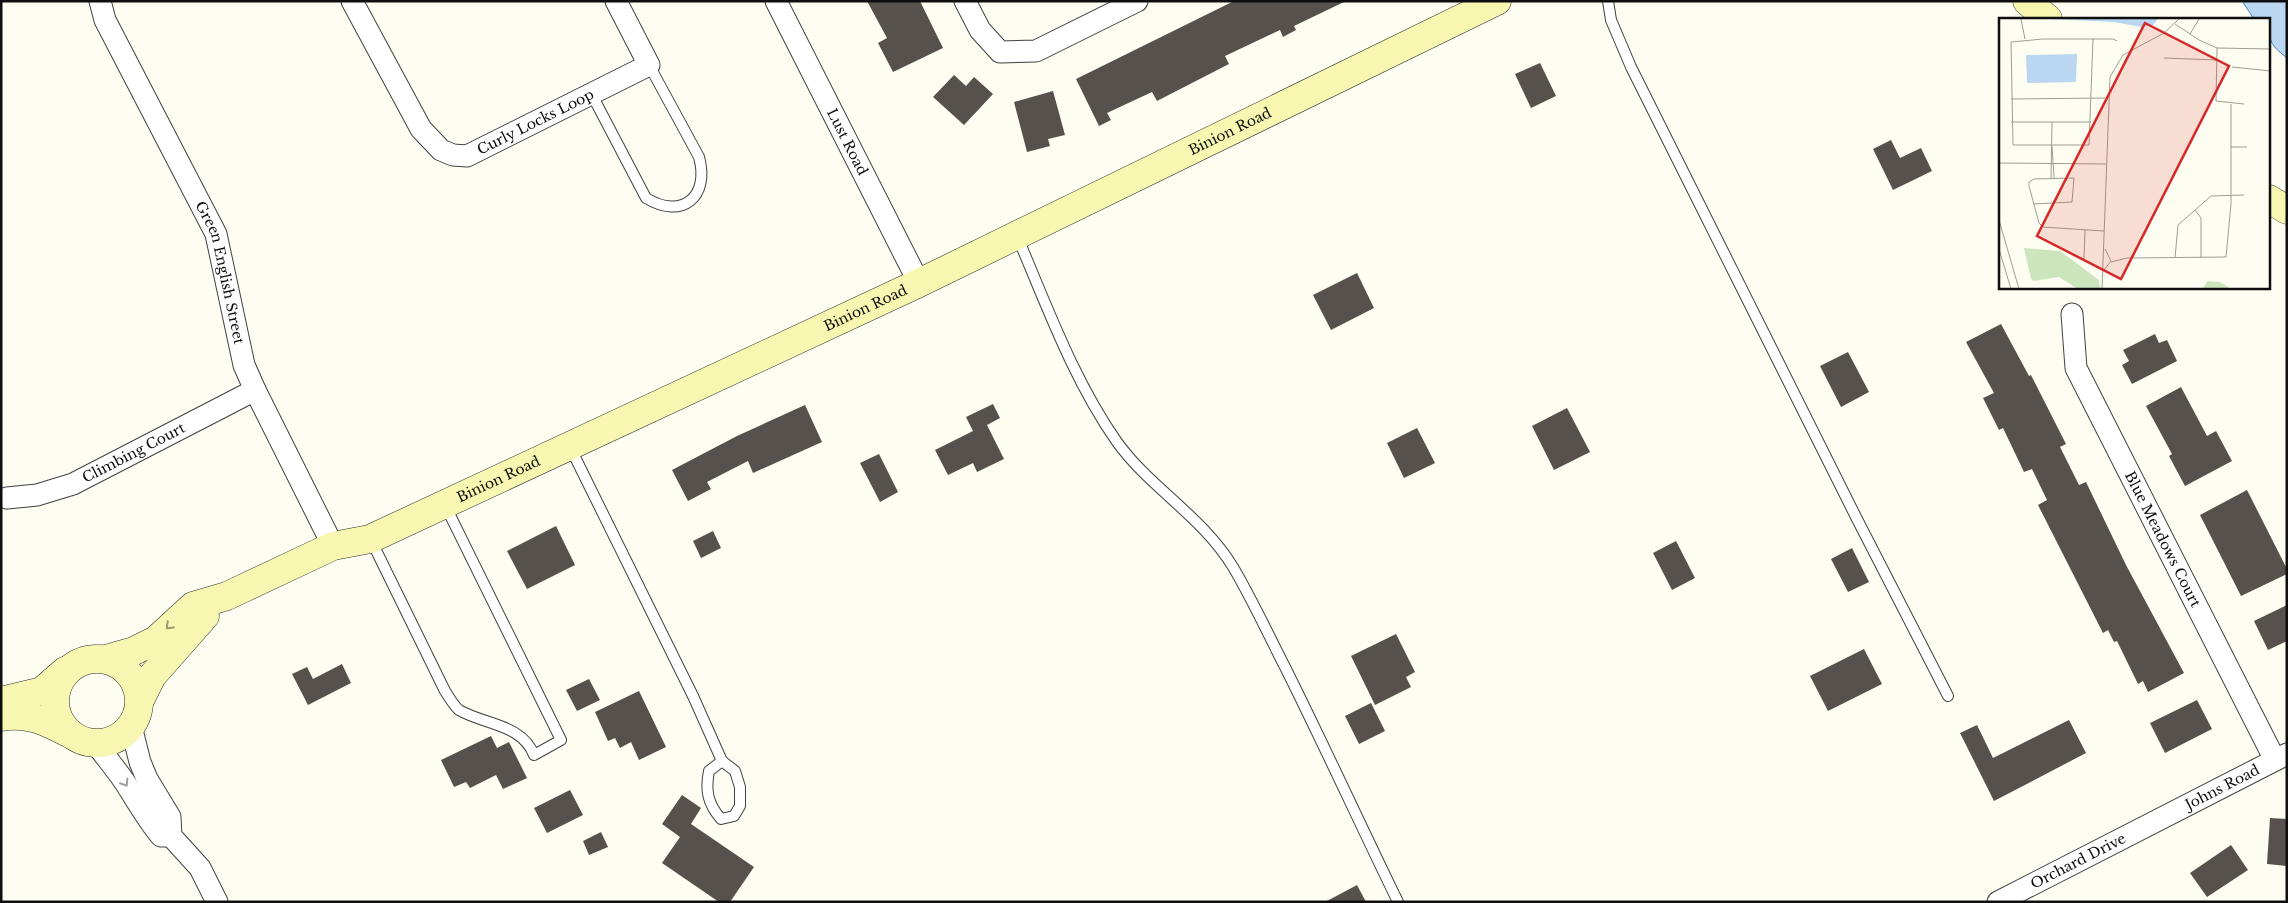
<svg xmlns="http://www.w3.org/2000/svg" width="2288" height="903" viewBox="0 0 2288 903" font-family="'Libre Baskerville',serif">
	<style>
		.water { fill: #bad6f0; stroke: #4882c0 }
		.building { fill: #56514c }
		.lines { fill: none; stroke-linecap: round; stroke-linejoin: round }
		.service-casing { stroke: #414141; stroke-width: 12 }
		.minor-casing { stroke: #414141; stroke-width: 23 }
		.secondary-casing { stroke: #303030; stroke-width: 29 }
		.service { stroke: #fff; stroke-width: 10 }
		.minor { stroke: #fff; stroke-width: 21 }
		.secondary { stroke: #f7f7b2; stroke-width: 28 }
		.oneway { stroke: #9a9a70 }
		.oneway2 { stroke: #9f9f9f }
		.labels { text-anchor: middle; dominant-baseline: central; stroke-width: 5; stroke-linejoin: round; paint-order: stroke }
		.street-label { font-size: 14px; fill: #0e0e0e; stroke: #fff }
		.inset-road { fill: none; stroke: #9e9d96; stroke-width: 1 }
		.view { fill: #d62828; fill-opacity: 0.15; stroke: #d62828; stroke-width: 2.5 }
		.inset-edge { fill: none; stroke: #0e0e0e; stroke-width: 2.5 }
	</style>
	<rect width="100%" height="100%" fill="#fefdf1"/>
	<path class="water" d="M2242 1H2287V58C2269 44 2269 41 2269 19H2254Z"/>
	<g class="building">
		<polygon points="867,1 920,1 943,48 893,72 878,43 887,38"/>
		<polygon points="1234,1 1346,1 1294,26 1296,30 1283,37 1280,30 1225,56 1229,64 1157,101 1152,92 1107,113 1111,120 1099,126 1076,79"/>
		<polygon points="1540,63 1556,96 1531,108 1515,74"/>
		<polygon points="954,75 966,86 974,77 993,94 964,125 933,97"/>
		<polygon points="1053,91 1065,135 1048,139 1050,146 1027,152 1014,102"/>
		<polygon points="1891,140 1900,158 1921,148 1932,171 1893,190 1873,149"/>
		<polygon points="1357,273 1374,308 1331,330 1313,295"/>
		<polygon points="2001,324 2029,376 2031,375 2066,444 2060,447 2079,485 2086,482 2126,565 2184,673 2148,692 2143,681 2138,684 2117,641 2114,642 2108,630 2103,633 2038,505 2047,500 2032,469 2024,472 2003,428 1999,430 1983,398 1994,393 1966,342"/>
		<polygon points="2155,334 2159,343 2167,340 2177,361 2132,384 2122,365 2129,361 2123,350"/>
		<polygon points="1848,352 1869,392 1841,407 1820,366"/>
		<polygon points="2181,387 2207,436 2216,431 2232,461 2185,486 2169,456 2172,454 2146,406"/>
		<polygon points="993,404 1000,418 987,425 1004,459 977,472 973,463 948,475 935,450 973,431 966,417"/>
		<polygon points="805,405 822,442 753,473 748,461 707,482 711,489 688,501 672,470 737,436"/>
		<polygon points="1567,408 1590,452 1554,470 1532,426"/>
		<polygon points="1417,428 1435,463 1404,478 1387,443"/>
		<polygon points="879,454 898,492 880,502 860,463"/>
		<polygon points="2247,490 2287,569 2287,574 2241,596 2200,515"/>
		<polygon points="556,526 575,565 527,589 507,551"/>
		<polygon points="713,531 721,548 701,558 693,541"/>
		<polygon points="1676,541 1695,578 1672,590 1653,553"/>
		<polygon points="1852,548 1869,582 1848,592 1831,559"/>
		<polygon points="2287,605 2287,641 2268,650 2254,621"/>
		<polygon points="1396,634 1415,672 1406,677 1411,687 1375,705 1351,656"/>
		<polygon points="1864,649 1882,684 1828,711 1810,676"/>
		<polygon points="342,664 351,683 308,705 292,674 307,667 313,679"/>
		<polygon points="589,679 600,700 577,711 566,690"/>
		<polygon points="639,691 666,747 639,760 631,742 620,748 615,738 608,741 595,712"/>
		<polygon points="2197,700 2212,729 2165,753 2150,723"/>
		<polygon points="1371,703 1385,731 1359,744 1345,716"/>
		<polygon points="2069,720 2086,753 1994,801 1960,733 1977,725 1993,758"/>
		<polygon points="491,736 497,748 509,742 527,778 503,789 496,775 470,788 466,782 454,787 441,760"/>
		<polygon points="570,790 583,815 547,833 534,808"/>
		<polygon points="682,795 701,808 691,824 754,867 730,902 719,902 662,863 680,837 662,824"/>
		<polygon points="2270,818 2287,819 2287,866 2267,864"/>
		<polygon points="601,832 608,847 589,855 583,841"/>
		<polygon points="2231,845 2248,870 2207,897 2190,873"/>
		<polygon points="1357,885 1366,902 1325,902"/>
	</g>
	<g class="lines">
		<g class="service-casing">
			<g id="service">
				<polyline points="1608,1 1611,20 1631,67 1857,519 1948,696"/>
				<path d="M592 95 646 198C682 220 710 197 699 157L649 65"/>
				<path d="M1017 236C1047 306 1073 379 1117 442 1151 489 1202 516 1233 567 1252 599 1268 634 1285 667 1324 745 1360 824 1398 902"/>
				<path d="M570 447 693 696 722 761 709 771C705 791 708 804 721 819L734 816 740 806V787L735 771 722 761"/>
				<path d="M371 540 445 691C449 697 454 706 459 710 485 725 522 724 534 755L561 740 445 505"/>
			</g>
		</g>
		<g class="minor-casing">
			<g id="minor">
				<path id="s1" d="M100 1 105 20 216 234 244 365 255 390 333 546"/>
				<path id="s2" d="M352 1 421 129 441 150 453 155 467 156 649 65 616 1"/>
				<path id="s3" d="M776 1 919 283"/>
				<polyline points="965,1 980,30 1000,52 1036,51 1137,1"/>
				<path id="s4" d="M2072 314 2076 368 2275 760"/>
				<path id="s5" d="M7 498 37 495 73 484 255 390"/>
				<polyline points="131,726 140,762 147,779 170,817 171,836 200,868 217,902"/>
				<path d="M96 744C105 756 115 768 124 781 136 799 146 818 161 836H171"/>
				<path id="s6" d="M1998 902 2287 754"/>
			</g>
		</g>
		<g class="secondary-casing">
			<g id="secondary">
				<polyline points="2027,1 2048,19"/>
				<polyline points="2269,199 2287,210"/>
				<circle cx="97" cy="701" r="42"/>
				<path id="s7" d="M106 659 134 651 156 640 193 606 227 596 333 546 370 539 919 283 1497 1"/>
				<polyline points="140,700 152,676 205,616"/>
				<polyline points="1,701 42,691 65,671"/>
				<path d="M1 717C29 712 47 722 70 734"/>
			</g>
		</g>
		<use href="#service" class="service"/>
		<use href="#minor" class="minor"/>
		<use href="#secondary" class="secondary"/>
	</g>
	<defs><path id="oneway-chevron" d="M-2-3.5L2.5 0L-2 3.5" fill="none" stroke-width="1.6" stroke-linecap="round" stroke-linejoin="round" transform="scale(1.25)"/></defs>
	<use class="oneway" href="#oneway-chevron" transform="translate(169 626) rotate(136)"/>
	<use class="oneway2" href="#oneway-chevron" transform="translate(125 783) rotate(58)"/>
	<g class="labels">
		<g class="street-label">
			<text stroke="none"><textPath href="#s2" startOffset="278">Curly Locks Loop</textPath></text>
			<text stroke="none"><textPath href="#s7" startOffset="1246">Binion Road</textPath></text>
			<text stroke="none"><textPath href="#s3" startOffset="158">Lust Road</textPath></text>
			<text stroke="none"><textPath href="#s1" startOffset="299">Green English Street</textPath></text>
			<text stroke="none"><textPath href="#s7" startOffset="841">Binion Road</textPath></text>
			<text stroke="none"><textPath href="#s5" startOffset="136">Climbing Court</textPath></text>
			<text stroke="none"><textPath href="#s7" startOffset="436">Binion Road</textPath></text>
			<text stroke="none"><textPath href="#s4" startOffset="246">Blue Meadows Court</textPath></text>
			<text stroke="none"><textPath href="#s6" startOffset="252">Johns Road</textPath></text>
			<text stroke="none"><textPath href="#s6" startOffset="90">Orchard Drive</textPath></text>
		</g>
	</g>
	<g transform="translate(1999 18)">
		<rect width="271" height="271" fill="#fefdf1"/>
		<path d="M25 230 61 233 100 262 101 271H79L60 259 35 263 32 261ZM208 263 221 264 232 271H204Z" fill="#cde5bd"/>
		<path d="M51 1H159L154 7 143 9 115 4ZM78 36 77 64 28 65 27 37Z" fill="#bad6f0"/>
		<path class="inset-road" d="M22 1 26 21M176 6 200 22 218 30 272 31M191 16 200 1M94 21 90 127H14L12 24 44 21H114L118 23M218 30 217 83 245 86M165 40 217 42M233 49 272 53M12 81 106 80M12 104H92M53 128 55 160M232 129H248M0 145 108 146M52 161 53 104M34 186 73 184 75 160 35 161 30 164V168L40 205 44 209 105 213M196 192 202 200V240M0 202 20 271M0 231 12 271M176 240 179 207 212 178 245 177M85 241 86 212M112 244 128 240 227 239 232 186V86M105 252 112 243 106 231M103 271 111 59 124 37 165 15 180 1"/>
		<path class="view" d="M146 5 230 48 122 261 38 218Z"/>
		<rect width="271" height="271" class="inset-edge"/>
	</g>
	<rect width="2288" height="903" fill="none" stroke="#0e0e0e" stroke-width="5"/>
</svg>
